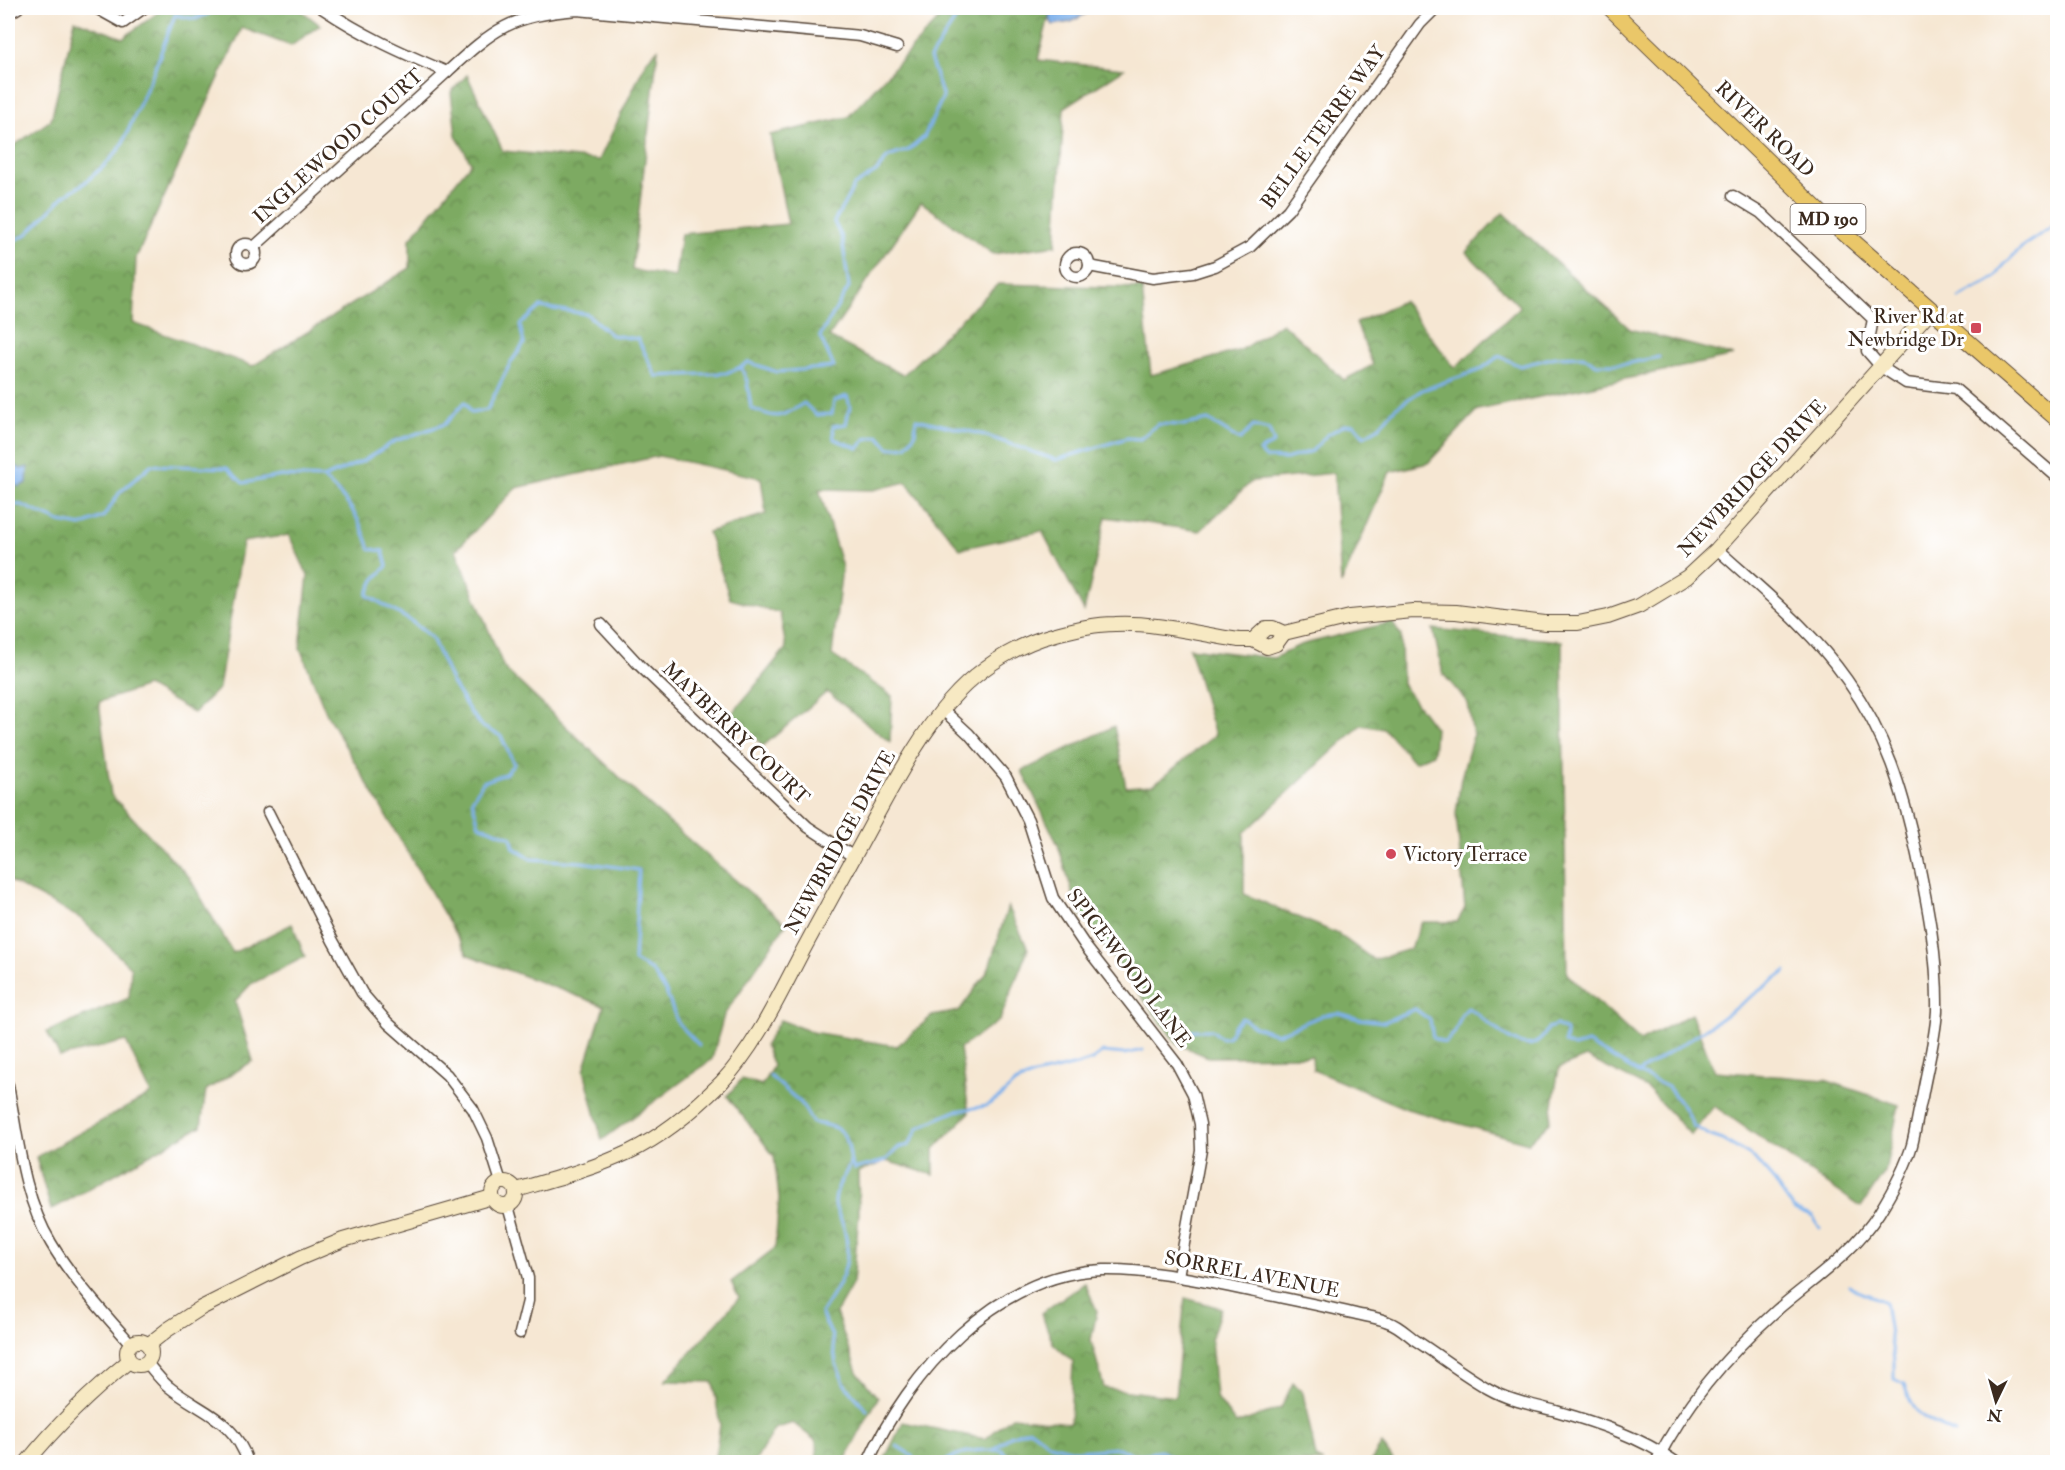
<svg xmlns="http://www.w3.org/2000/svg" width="2065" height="1470" viewBox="0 0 2065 1470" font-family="'IM FELL Double Pica',serif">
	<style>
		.forest { fill: url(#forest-crowns); stroke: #5c6a40; stroke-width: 1.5 }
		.water { fill: #7eb1eb; stroke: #5c6e84; stroke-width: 1.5 }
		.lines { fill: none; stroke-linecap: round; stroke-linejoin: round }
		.stream { stroke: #7eb1eb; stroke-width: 3 }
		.street-casing { stroke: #574639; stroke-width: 13 }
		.secondary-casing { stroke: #574639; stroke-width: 16 }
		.primary-casing { stroke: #574639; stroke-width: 17 }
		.street { stroke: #fff; stroke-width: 10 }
		.secondary { stroke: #f7e9c3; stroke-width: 14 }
		.primary { stroke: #eac769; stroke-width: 15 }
		.poi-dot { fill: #d1495b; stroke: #fff; stroke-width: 2 }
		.labels { text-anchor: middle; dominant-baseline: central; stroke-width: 6; stroke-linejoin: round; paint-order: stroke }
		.shield { fill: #fff; stroke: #766a62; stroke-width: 1.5 }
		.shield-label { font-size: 18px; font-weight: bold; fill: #3b2a1e }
		.street-label { font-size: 20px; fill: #3b2a1e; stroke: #fff }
		.poi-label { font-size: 20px; fill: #3b2a1e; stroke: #fff; text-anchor: end }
	</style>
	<defs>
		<pattern id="forest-crowns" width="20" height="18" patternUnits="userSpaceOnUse" patternTransform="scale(1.5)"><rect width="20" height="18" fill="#7daa62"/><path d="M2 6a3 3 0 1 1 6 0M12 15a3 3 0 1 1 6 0" fill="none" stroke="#688b50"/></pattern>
	</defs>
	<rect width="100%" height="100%" fill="#fff"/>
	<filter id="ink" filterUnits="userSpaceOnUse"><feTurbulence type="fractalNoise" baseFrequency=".0167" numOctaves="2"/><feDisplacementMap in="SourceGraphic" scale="12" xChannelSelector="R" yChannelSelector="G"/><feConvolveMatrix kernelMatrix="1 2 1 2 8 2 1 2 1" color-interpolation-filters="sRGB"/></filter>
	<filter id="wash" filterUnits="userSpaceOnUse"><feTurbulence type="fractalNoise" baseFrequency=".008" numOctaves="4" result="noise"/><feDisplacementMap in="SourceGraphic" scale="24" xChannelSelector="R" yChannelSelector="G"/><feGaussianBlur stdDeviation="1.35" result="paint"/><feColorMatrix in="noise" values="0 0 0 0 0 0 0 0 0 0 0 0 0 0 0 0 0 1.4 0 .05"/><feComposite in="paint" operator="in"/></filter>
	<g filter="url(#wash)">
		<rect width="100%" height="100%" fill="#f6e7d3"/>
		<g class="forest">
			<polygon points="164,8 298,8 320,25 291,46 242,28 136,258 133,323 253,366 410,268 410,239 471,163 456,135 451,92 467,75 503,151 599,160 647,60 658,49 632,270 675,277 681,234 788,224 770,135 848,117 949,8 1051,8 1038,60 1124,69 1064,108 1056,245 993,254 921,202 829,337 903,375 998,284 1142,288 1151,375 1241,350 1282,323 1344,380 1373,365 1356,323 1403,301 1455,368 1520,307 1466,252 1503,213 1630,329 1734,356 1478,410 1428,463 1390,472 1341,584 1334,473 1252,481 1200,531 1106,517 1084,611 1042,531 960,549 906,482 873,490 819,489 842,567 832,655 892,696 890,742 827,692 763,746 732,714 786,648 780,613 730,599 708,532 766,514 761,478 659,456 516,488 456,550 504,668 649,805 786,924 724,1015 712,1059 602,1140 584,1070 604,1006 468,955 327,715 300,648 308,576 289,535 243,542 219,688 194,713 147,686 99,702 111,795 189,877 233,953 292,924 305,957 251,984 235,1001 253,1061 206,1090 201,1126 51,1210 36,1157 151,1094 126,1041 60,1057 47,1032 129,998 131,968 80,918 8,880 8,150 51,120 75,20 123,38"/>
			<polygon points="1392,622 1401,636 1402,684 1435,728 1433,754 1414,762 1384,729 1361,725 1244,833 1244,894 1338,934 1374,960 1410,949 1422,922 1457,922 1465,908 1456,813 1461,778 1473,736 1468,703 1443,674 1433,629 1562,641 1567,974 1640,1041 1691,1014 1715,1071 1825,1080 1899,1105 1885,1172 1861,1207 1714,1106 1691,1135 1647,1088 1586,1057 1559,1068 1550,1122 1528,1143 1407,1109 1313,1070 1312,1056 1208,1057 1177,1044 1078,911 1058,845 1022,771 1114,726 1126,787 1153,785 1215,735 1189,648 1274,658 1300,645"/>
			<polygon points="1008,906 1028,949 1000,1020 960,1048 969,1113 934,1149 934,1175 886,1161 858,1172 859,1213 853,1283 836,1313 857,1372 878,1398 844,1462 817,1461 816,1441 793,1423 774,1429 755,1462 714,1462 720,1425 713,1382 665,1381 739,1298 731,1282 775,1248 779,1198 774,1156 727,1096 742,1079 762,1085 773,1066 765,1045 780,1020 812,1032 897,1046 932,1016 959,1011 988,971"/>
			<polygon points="1085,1283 1097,1311 1091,1340 1104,1388 1175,1397 1185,1298 1221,1308 1211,1340 1216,1397 1236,1424 1281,1408 1293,1383 1303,1393 1316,1458 1324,1462 883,1462 903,1422 985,1439 1012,1417 1070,1423 1073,1362 1053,1343 1041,1313"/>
			<polygon points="1382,1444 1394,1462 1370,1462"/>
		</g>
		<g class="water">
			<polygon points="1051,8 1096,8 1071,22 1053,25 1049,18"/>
			<polygon points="8,461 21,469 28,467 27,483 18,487 8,479"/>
		</g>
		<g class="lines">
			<g class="stream">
				<polyline points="8,243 26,235 65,195 83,184 105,165 121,147 152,76 175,15 195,19 222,8"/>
				<polyline points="1959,298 1995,278 2004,265 2023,246 2058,223"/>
				<polyline points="741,367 748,362 777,372 834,367 820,336 849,287 842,238 834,222 854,186 876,172 888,157 909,150 924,137 943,97 930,58 963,8"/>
				<path d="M323 478C348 500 359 516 370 549L383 551 387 566 374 580 367 595 411 621 432 638 452 683 471 713 483 727 501 736 514 764 505 774 483 782 472 800 479 825 511 837 514 848 531 859 581 862 639 870 634 961 652 971 666 992 678 1023 699 1045"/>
				<path d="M8 504 22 505 60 522 81 526 104 516 120 492 151 465 227 468 243 483 281 476 323 478 363 461 395 441 445 424 465 402 471 413 487 410 511 362 524 344 520 325 540 307 587 314 611 335 638 339 656 376 726 373 741 367 747 381 751 408C777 420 780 418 804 403L816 415 832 414 834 401 847 396 850 406 846 424 833 426 834 439 858 448 866 439 879 436 889 448 906 446 915 434 916 419 981 434 1056 460 1127 438 1140 439 1158 424 1184 425 1208 420 1240 440 1253 426 1269 430 1274 443 1259 451 1266 458 1286 459 1312 451 1327 435 1344 425 1354 424 1364 436 1378 428 1395 408 1422 390 1480 370 1499 356 1520 366 1555 357 1583 356 1595 364H1625L1659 357"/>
				<path d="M1184 1034 1196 1030H1212L1221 1038 1228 1037 1234 1025 1242 1018 1254 1026 1277 1034 1323 1015 1339 1013 1359 1019 1384 1022 1415 1009 1430 1020 1433 1038 1445 1043 1455 1032 1462 1014 1468 1008C1489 1019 1529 1071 1548 1028L1557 1025 1566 1031 1565 1043 1574 1047 1588 1043 1638 1073 1668 1087 1685 1109 1693 1126 1711 1136 1723 1140 1754 1158 1774 1181 1794 1209 1813 1217 1820 1228"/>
				<polyline points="1638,1073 1719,1020 1786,971"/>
				<path d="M770 1076 801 1103 813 1123C833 1126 846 1127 849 1150 850 1155 851 1160 850 1164 844 1178 836 1185 835 1202 835 1211 842 1220 844 1228 854 1264 840 1284 821 1313L832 1336 836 1364 845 1385 867 1410"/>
				<polyline points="851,1162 854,1169 885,1161 898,1148 909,1145 918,1128 937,1119 956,1111 986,1106 1000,1097 1015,1083 1034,1075 1077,1065 1092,1060 1103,1052 1124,1054 1143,1050"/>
				<path d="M1849 1285C1864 1297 1870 1293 1885 1302L1894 1360V1379L1904 1384C1914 1418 1925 1419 1955 1433"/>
				<polyline points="897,1446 911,1455 916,1462"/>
				<polyline points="994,1450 1010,1436 1030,1429 1050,1444 1078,1451 1119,1448 1134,1456 1161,1451 1181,1462"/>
				<path d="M945 1462C961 1449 982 1450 1002 1450L1013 1462"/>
			</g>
		</g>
	</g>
	<g filter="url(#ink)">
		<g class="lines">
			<g class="street-casing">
				<g id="street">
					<polyline points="96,8 123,23 144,8"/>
					<path d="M322 8C364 36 400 52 447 72 495 28 510 16 577 10L860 36 897 47"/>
					<polyline points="8,14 18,8"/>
					<polyline points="1733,196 1761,213 1873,319 1867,351 1881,367 1906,383 1955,389 2058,478"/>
					<circle cx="246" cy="254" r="10"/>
					<polyline points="254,247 447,72"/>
					<circle cx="1077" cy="265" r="12"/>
					<polyline points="1089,266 1153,278 1193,273 1215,266 1250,247 1288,210 1420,24 1436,8"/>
					<polyline points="601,624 639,665 808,827 854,857"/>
					<polyline points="942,709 969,734 1006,777 1028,820 1053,898 1086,947 1177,1064 1193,1094 1200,1124 1201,1150 1178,1276"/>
					<polyline points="268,812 333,941 362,993 388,1023 447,1075 473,1109 487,1138 501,1182"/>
					<path d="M8 1085C18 1138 23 1197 51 1243 73 1280 103 1312 131 1344"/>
					<polyline points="508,1206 528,1278 528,1301 520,1333"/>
					<path d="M147 1363C154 1371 161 1381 169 1387 201 1413 233 1417 248 1462"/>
					<path d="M868 1462C908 1373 997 1273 1103 1270 1155 1269 1205 1282 1255 1292 1288 1299 1320 1305 1352 1313 1363 1316 1377 1317 1388 1322 1398 1325 1407 1334 1415 1340 1440 1356 1464 1375 1489 1389 1510 1401 1534 1405 1556 1411 1598 1423 1640 1437 1676 1462"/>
					<path d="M1656 1462C1685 1405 1729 1353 1777 1310 1813 1279 1853 1254 1879 1213 1892 1192 1905 1169 1912 1145 1916 1129 1918 1113 1922 1097 1927 1069 1935 1040 1937 1011 1938 958 1928 907 1917 855 1903 791 1886 734 1847 680 1812 630 1762 590 1717 549"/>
				</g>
			</g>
			<g class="secondary-casing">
				<g id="secondary">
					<polyline points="1253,640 1266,628 1273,628 1284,633 1350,617 1413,611 1456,612 1545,623 1578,623 1608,617 1639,606 1687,577 1717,549 1931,310"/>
					<circle cx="504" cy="1194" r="12"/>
					<path d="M516 1190C554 1179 593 1169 629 1152 663 1136 695 1109 721 1083 755 1047 777 1000 800 956 825 909 851 863 876 816 921 735 960 660 1056 634 1076 629 1095 624 1115 624 1156 622 1198 634 1239 640H1253L1267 647 1276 644 1284 633"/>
					<circle cx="139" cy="1353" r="12"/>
					<polyline points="148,1345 167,1330 201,1308 300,1258 343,1240 492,1197"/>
					<path d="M27 1462C57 1425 92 1391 129 1361"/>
				</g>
			</g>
			<g class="primary-casing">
				<polyline id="primary" points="1610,8 1823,215 2058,420"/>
			</g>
			<use href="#street" class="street"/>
			<use href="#secondary" class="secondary"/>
			<use href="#primary" class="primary"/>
		</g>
	</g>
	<g class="poi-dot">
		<rect x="1970" y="322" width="12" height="12" rx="3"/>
		<circle cx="1391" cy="854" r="6"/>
	</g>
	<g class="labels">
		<rect class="shield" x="1790.5" y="204" width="75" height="30" rx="4.5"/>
		<g class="shield-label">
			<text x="1828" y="219">MD 190</text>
		</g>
		<g class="street-label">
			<text transform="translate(1323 127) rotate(-54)">BELLE TERRE WAY</text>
			<text transform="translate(1765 129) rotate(44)">RIVER ROAD</text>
			<text transform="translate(338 146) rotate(-42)">INGLEWOOD COURT</text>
			<text transform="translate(1752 478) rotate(-47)">NEWBRIDGE DRIVE</text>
			<text transform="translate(736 733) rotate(44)">MAYBERRY COURT</text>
			<text transform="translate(840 842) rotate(-61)">NEWBRIDGE DRIVE</text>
			<text transform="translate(1129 968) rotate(53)">SPICEWOOD LANE</text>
			<text transform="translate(1252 1274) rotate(11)">SORREL AVENUE</text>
		</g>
		<g class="poi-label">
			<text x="1964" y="316">River Rd at<tspan x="1964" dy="23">Newbridge Dr</tspan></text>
			<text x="1403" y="854" text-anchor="start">Victory Terrace</text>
		</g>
	</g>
	<rect width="2065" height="1470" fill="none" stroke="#fff" stroke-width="30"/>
	<g transform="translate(1996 1401) rotate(185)" stroke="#ffffff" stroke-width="4.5" paint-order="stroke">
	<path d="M0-4.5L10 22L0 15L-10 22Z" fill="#3b2a1e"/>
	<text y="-9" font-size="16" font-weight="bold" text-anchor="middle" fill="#3b2a1e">N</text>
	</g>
</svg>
